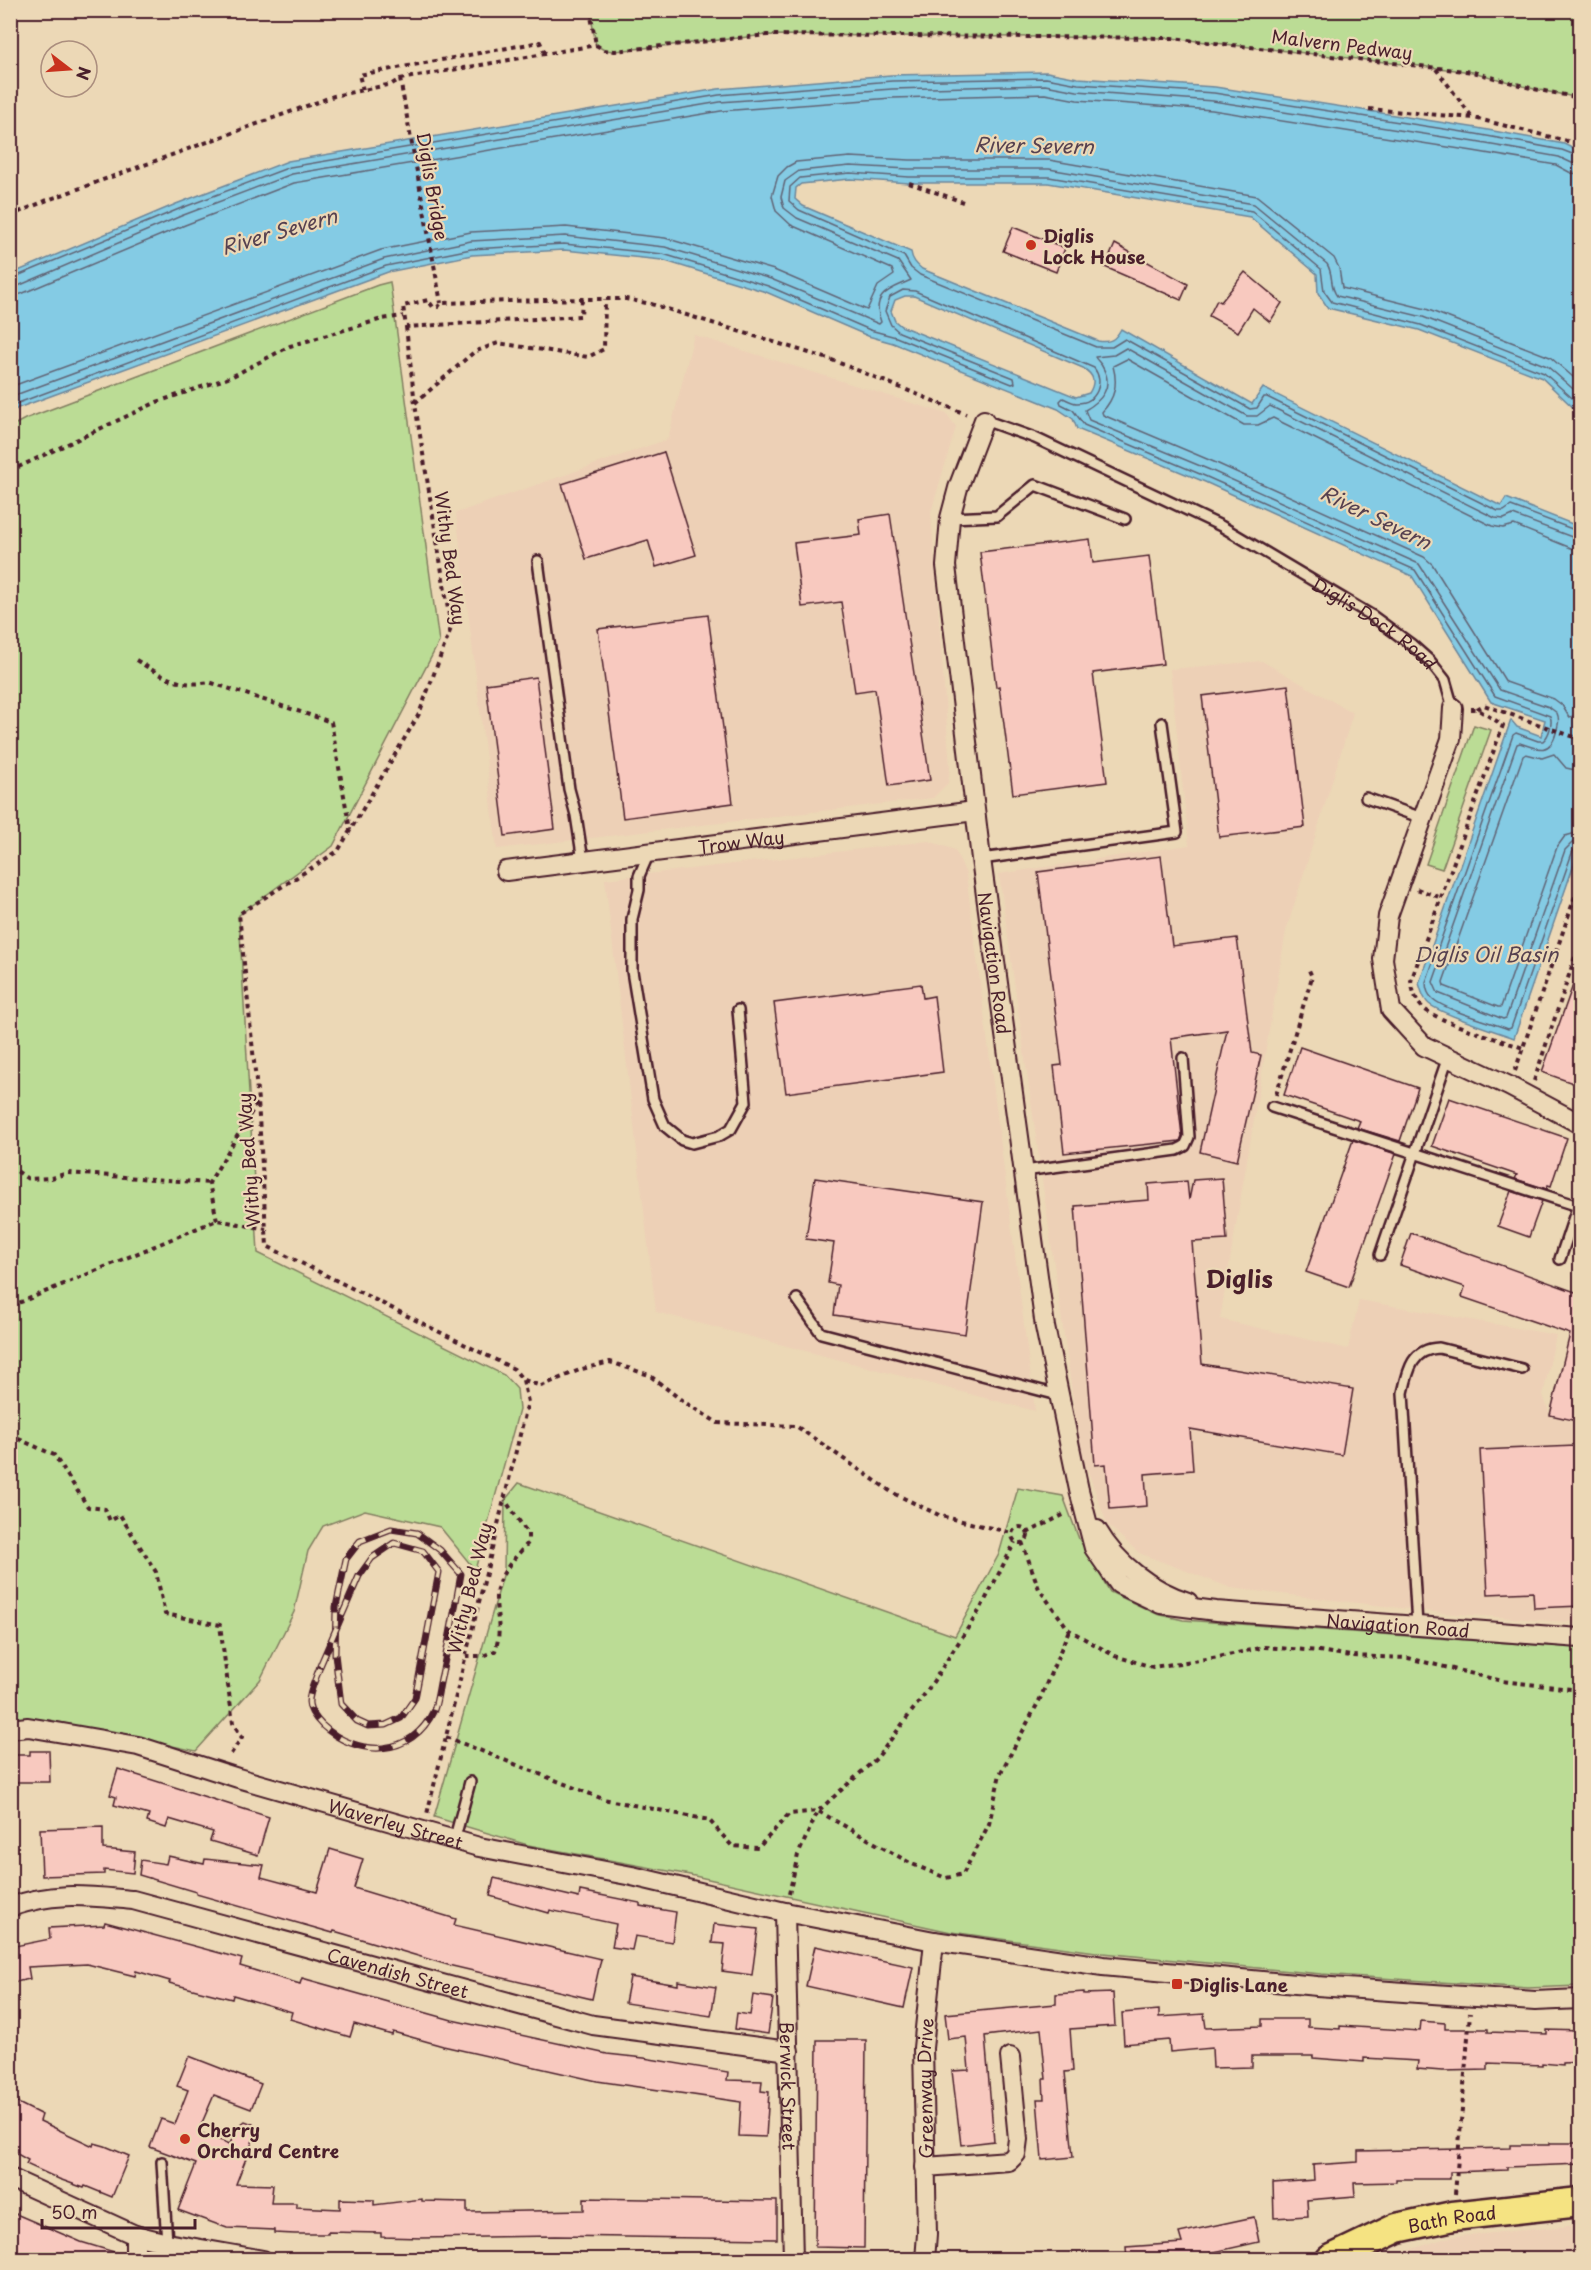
<svg xmlns="http://www.w3.org/2000/svg" width="1591" height="2270" viewBox="0 0 1591 2270" font-family="'Playpen Sans',sans-serif">
	<style>
		.built { fill: #edd0b6 }
		.green { fill: #bbdc95; stroke: #827e60; stroke-width: 1.5 }
		.water { fill: #84cbe4; stroke: #6d869a; stroke-width: 1.5; fill-rule: evenodd }
		.lines { fill: none; stroke-linecap: round; stroke-linejoin: round }
		.shore { stroke: #616475; stroke-width: 1.5 }
		.building { fill: #f8c9bf; stroke: #4a1f2b; stroke-width: 1.5 }
		.service-casing { stroke: #4a1f2b; stroke-width: 14 }
		.minor-casing { stroke: #4a1f2b; stroke-width: 22 }
		.primary-casing { stroke: #4a1f2b; stroke-width: 33 }
		.path { stroke: #4a1f2b; stroke-width: 4; stroke-dasharray: 4.5 4.5; stroke-linecap: butt }
		.service { stroke: #ecd8b6; stroke-width: 9 }
		.minor { stroke: #ecd8b6; stroke-width: 18 }
		.primary { stroke: #f5e382; stroke-width: 28 }
		.rail-casing { stroke: #4a1f2b; stroke-width: 7 }
		.rail { stroke: #ecd8b6; stroke-width: 4.5; stroke-dasharray: 14; stroke-linecap: butt }
		.poi-dot { fill: #c8321e; stroke: #ecd8b6; stroke-width: 2 }
		.labels { text-anchor: middle; dominant-baseline: central; stroke-width: 4.5; stroke-linejoin: round; paint-order: stroke }
		.street-label { font-size: 18px; fill: #4a1f2b; stroke: #ecd8b6 }
		.poi-label { font-size: 18px; font-weight: bold; fill: #4a1f2b; stroke: #ecd8b6; text-anchor: start }
		.water-label { font-size: 20px; font-style: italic; fill: #564150; stroke: #ecd8b6 }
		.district-label { font-size: 24px; font-weight: bold; fill: #4a1f2b; stroke: #ecd8b6 }
	</style>
	<rect width="100%" height="100%" fill="#ecd8b6"/>
	<filter id="ink" filterUnits="userSpaceOnUse"><feTurbulence type="fractalNoise" baseFrequency=".0167" numOctaves="2"/><feDisplacementMap in="SourceGraphic" scale="12" xChannelSelector="R" yChannelSelector="G"/><feConvolveMatrix kernelMatrix="1 2 1 2 8 2 1 2 1" color-interpolation-filters="sRGB"/></filter>
	<g filter="url(#ink)">
		<g class="built">
			<polygon points="694,335 947,414 956,427 931,512 950,768 948,783 933,798 497,849 456,513 668,439"/>
			<polygon points="1262,661 1353,713 1286,931 1220,1319 1348,1349 1359,1300 1556,1335 1543,1395 1550,1415 1577,1421 1580,1425 1580,1623 1443,1613 1231,1588 1139,1553 1107,1524 1080,1449 999,874 1189,845 1170,669"/>
			<polygon points="929,841 955,850 966,874 1035,1411 656,1312 605,879"/>
			<polygon points="1580,2225 1580,2259 1381,2259 1450,2237"/>
		</g>
		<g class="green">
			<polygon points="590,11 1580,11 1580,98 1534,89 1473,72 1171,38 767,35 615,51 604,50 596,45"/>
			<polygon points="390,282 439,642 333,846 239,915 258,1253 504,1375 517,1389 519,1410 475,1570 440,1527 365,1510 323,1526 308,1551 294,1612 260,1680 196,1751 49,1720 11,1717 10,427 25,419 378,285"/>
			<polygon points="1474,725 1491,730 1442,869 1426,864"/>
			<polygon points="519,1483 955,1636 999,1554 1018,1488 1063,1496 1079,1539 1110,1592 1157,1614 1183,1620 1580,1648 1580,1986 1528,1988 1321,1974 1103,1953 951,1932 690,1875 528,1845 434,1817 504,1572 505,1500"/>
		</g>
		<path class="water" d="M1047 72 1078 78 1215 87 1477 128 1564 144 1580 152V414L1542 378 1419 330 1328 308 1318 293 1317 274 1250 217 1048 183H909L850 179 801 184 796 188 795 199 803 206 911 252C912 260 916 264 922 269L1098 341C1110 343 1115 340 1121 329L1252 404 1263 388 1501 506 1506 498 1580 527V731L1576 745 1577 748 1580 749V847L1514 1038C1496 1031 1442 1015 1429 1004 1423 999 1421 990 1419 983L1511 720 1517 727 1541 736 1545 720 1491 702 1412 576 1205 482 1077 429 1073 419 1058 409 893 343 868 336 766 292 662 260 564 250 472 255 388 272 18 408 11 413V274L176 204 288 161 718 89 891 75ZM905 296H914L1083 368C1094 375 1096 382 1089 393L1076 397 901 326 895 321 891 311 895 300Z"/>
		<g class="lines">
			<g class="shore">
				<polyline points="10,279 179,209 290,167 719,95 892,81 1046,78 1078,84 1214,93 1476,134 1562,150 1580,157"/>
				<polyline points="10,287 18,286 181,216 292,174 720,102 892,89 1045,85 1077,91 1213,101 1475,142 1559,157 1574,164 1580,165"/>
				<polyline points="10,296 21,294 185,225 294,183 721,111 892,98 1045,94 1077,100 1212,110 1473,151 1556,165 1571,173 1580,174"/>
				<polyline points="10,387 381,250 471,232 566,227 665,238 774,270 867,310 878,286 894,275 892,269 791,225 776,211 772,196 778,176 787,167 796,162 850,157 910,160 1049,160 1257,196 1334,258 1339,268 1342,288 1426,309 1550,357 1580,383"/>
				<path d="M10 397 384 259 471 241 565 236 665 247 771 279 879 324 881 322C870 293 892 289 911 280L898 261 797 218 784 208 781 197 785 181 799 171 850 166 909 169H1049L1254 204 1327 264C1334 275 1329 286 1337 296L1423 317 1547 366 1580 395"/>
				<polyline points="1580,405 1544,373 1421,325 1332,302 1324,291 1321,269 1252,211 1049,177 909,177 850,173 800,178 790,187 789,201 799,210 904,256 911,268 920,275 1096,347 1112,347 1125,339 1250,409 1257,408 1264,397 1267,397 1498,511 1504,511 1511,506 1580,532"/>
				<path d="M10 406 386 266 471 249 564 244 663 254 768 286 870 330 896 337 1012 384 1015 383 1014 378 899 332 891 325 885 311 890 297 903 290 915 291 1094 368C1105 382 1097 403 1077 403 1072 403 1068 400 1063 398L1060 401 1061 404 1073 410 1084 425 1207 477 1415 570 1495 696 1550 716C1553 723 1549 736 1543 741H1538L1516 733 1513 735 1426 982C1426 988 1428 995 1433 999 1445 1010 1490 1022 1508 1029L1511 1028 1572 853 1575 849 1580 848"/>
				<path d="M1580 540 1513 515 1504 519 1495 518 1270 406 1257 416H1247L1126 348 1114 355 1095 357C1097 361 1101 363 1103 368 1114 387 1101 401 1085 410L1089 420 1210 470 1419 564 1500 690 1549 707 1557 713C1560 720 1558 725 1556 733 1550 755 1537 749 1520 743L1517 744 1433 982 1438 993 1503 1019 1506 1018 1565 850 1572 843 1580 841"/>
				<path d="M1580 549 1571 548 1514 525 1503 528 1492 526 1273 418 1258 425H1244L1127 359 1113 366C1118 384 1115 398 1102 412L1103 415 1214 462 1424 557 1432 564 1506 682 1554 699 1562 705 1569 717 1580 715"/>
				<polyline points="1580,771 1566,768 1554,754 1542,758 1526,754 1523,756 1443,982 1444,986 1498,1007 1501,1007 1557,847 1565,836 1580,832"/>
			</g>
		</g>
		<g class="building">
			<polygon points="1013,227 1065,248 1056,272 1003,251"/>
			<polygon points="1115,244 1188,284 1181,300 1105,267"/>
			<polygon points="1245,272 1282,303 1270,322 1253,308 1238,332 1209,316 1217,300 1221,302"/>
			<polygon points="664,452 696,555 656,567 648,540 586,559 562,484"/>
			<polygon points="890,514 930,780 889,786 875,689 855,692 841,602 802,607 794,543 861,535 859,519"/>
			<polygon points="1090,539 1093,563 1149,556 1163,664 1093,673 1107,782 1013,794 999,686 996,687 980,552"/>
			<polygon points="708,615 733,803 623,818 598,629"/>
			<polygon points="536,677 555,829 505,836 486,684"/>
			<polygon points="1288,685 1305,827 1219,837 1202,696"/>
			<polygon points="1161,856 1172,946 1237,938 1252,1053 1261,1055 1237,1161 1200,1152 1227,1030 1171,1038 1182,1136 1180,1141 1064,1153 1054,1066 1062,1065 1038,872"/>
			<polygon points="1578,971 1581,972 1581,1086 1542,1072"/>
			<polygon points="921,984 923,998 934,996 943,1072 786,1093 774,1003"/>
			<polygon points="1300,1047 1418,1088 1400,1141 1357,1128 1360,1121 1284,1095"/>
			<polygon points="1449,1098 1567,1138 1551,1186 1548,1185 1547,1189 1515,1179 1517,1175 1432,1146"/>
			<polygon points="1353,1140 1396,1154 1349,1287 1306,1272"/>
			<polygon points="815,1178 983,1202 965,1334 834,1315 838,1285 828,1283 834,1243 806,1239"/>
			<polygon points="1222,1178 1227,1240 1192,1242 1202,1364 1353,1389 1342,1455 1190,1429 1193,1470 1145,1474 1147,1506 1110,1509 1106,1464 1095,1465 1075,1206 1149,1200 1148,1184 1187,1181 1189,1200 1193,1180"/>
			<polygon points="1511,1191 1542,1201 1529,1237 1498,1226"/>
			<polygon points="1411,1233 1581,1294 1581,1405 1577,1421 1550,1415 1570,1334 1462,1297 1465,1287 1400,1265"/>
			<polygon points="1575,1446 1576,1472 1581,1472 1581,1606 1534,1608 1533,1592 1488,1594 1480,1450"/>
			<polygon points="30,1751 49,1751 50,1782 10,1782 10,1755 30,1755"/>
			<polygon points="118,1769 269,1817 258,1855 210,1841 213,1832 169,1819 166,1828 147,1822 149,1815 114,1805 116,1797 110,1795"/>
			<polygon points="103,1827 103,1849 135,1852 133,1873 104,1870 104,1874 42,1876 40,1829"/>
			<polygon points="330,1849 363,1859 354,1888 456,1919 454,1925 601,1959 592,1999 448,1965 334,1931 333,1933 196,1894 196,1892 139,1875 141,1860 166,1864 168,1856 204,1864 205,1859 264,1865 261,1877 317,1892"/>
			<polygon points="494,1878 579,1898 580,1891 640,1903 640,1906 676,1912 672,1942 635,1936 632,1950 612,1947 616,1924 550,1910 549,1913 490,1896"/>
			<polygon points="105,1922 242,1959 240,1966 300,1984 302,1978 452,2020 607,2054 644,2058 728,2072 727,2080 762,2081 761,2091 769,2092 766,2137 739,2136 741,2102 597,2081 443,2046 393,2032 392,2035 354,2024 350,2037 290,2019 292,2012 233,1995 232,1999 169,1983 170,1981 136,1971 135,1976 87,1964 28,1967 30,1979 10,1983 10,1947 50,1939 49,1928 104,1925"/>
			<polygon points="714,1924 758,1929 752,1975 722,1971 725,1944 712,1943"/>
			<polygon points="815,1946 913,1967 904,2008 806,1986"/>
			<polygon points="630,1977 678,1985 678,1981 716,1987 711,2016 625,2003"/>
			<polygon points="1084,1992 1084,1994 1113,1993 1115,2026 1070,2029 1073,2071 1065,2072 1073,2157 1042,2160 1037,2099 1044,2099 1043,2079 1046,2079 1041,2029 985,2036 994,2141 961,2145 952,2071 969,2070 966,2037 948,2039 945,2014 1056,2004 1056,1994"/>
			<polygon points="753,1995 773,1998 768,2034 735,2029 737,2013 750,2015"/>
			<polygon points="1159,2010 1159,2017 1204,2014 1206,2028 1262,2026 1262,2019 1308,2019 1308,2027 1340,2029 1340,2026 1420,2031 1421,2021 1445,2023 1445,2029 1488,2029 1488,2032 1547,2034 1547,2030 1581,2031 1581,2062 1563,2063 1563,2065 1542,2063 1542,2065 1488,2063 1488,2070 1442,2071 1417,2069 1418,2061 1364,2058 1364,2062 1313,2058 1313,2056 1252,2056 1252,2067 1213,2068 1212,2048 1170,2052 1169,2040 1124,2044 1122,2013"/>
			<polygon points="817,2040 866,2040 864,2248 815,2247"/>
			<polygon points="189,2056 261,2084 251,2109 214,2095 198,2132 230,2144 236,2128 245,2121 253,2124 255,2135 236,2184 273,2185 271,2203 296,2203 296,2207 340,2209 340,2199 374,2200 374,2205 422,2199 422,2201 467,2202 467,2212 584,2210 584,2198 777,2201 777,2239 555,2236 422,2238 381,2237 381,2233 328,2232 328,2234 295,2234 274,2233 274,2230 227,2228 178,2210 196,2164 150,2147 161,2119 175,2124 188,2090 177,2086"/>
			<polygon points="10,2099 42,2115 40,2121 93,2146 94,2143 105,2146 129,2156 112,2197 85,2186 84,2188 59,2179 26,2164 28,2160 10,2150"/>
			<polygon points="1550,2143 1581,2143 1581,2164 1507,2167 1507,2170 1450,2172 1450,2179 1396,2179 1396,2182 1354,2183 1355,2196 1307,2200 1308,2216 1274,2218 1273,2183 1314,2180 1313,2165 1358,2162 1358,2151 1511,2148 1511,2145 1550,2145"/>
			<polygon points="16,2214 81,2242 124,2255 124,2259 10,2259 10,2229"/>
			<polygon points="1254,2217 1259,2242 1183,2259 1127,2259 1126,2247 1182,2243 1179,2233"/>
		</g>
		<g class="lines">
			<g class="service-casing">
				<g id="service">
					<path id="s1" d="M984 420 1035 438 1221 526 1371 615 1412 645 1430 661 1445 680 1453 708"/>
					<polyline points="950,518 997,516 1035,485 1125,519"/>
					<polyline points="538,561 569,789 576,815 583,861"/>
					<polyline points="1366,798 1422,818"/>
					<polyline points="649,853 639,876 639,890 632,919 632,971 653,1099 665,1126 682,1140 692,1143 719,1136 731,1129 746,1102 738,1010"/>
					<polyline points="981,859 1177,832 1162,723"/>
					<polyline points="1272,1107 1578,1206"/>
					<polyline points="1024,1171 1177,1150 1185,1146 1189,1137 1183,1058"/>
					<polyline points="1380,1255 1448,1057"/>
					<polyline points="1560,1259 1580,1199"/>
					<polyline points="797,1299 821,1333 1058,1395"/>
					<path d="M1417 1625 1403 1393C1408 1370 1412 1349 1439 1348L1522 1369"/>
					<polyline points="454,1841 470,1782"/>
					<polyline points="162,2162 167,2243"/>
				</g>
			</g>
			<g class="minor-casing">
				<g id="minor">
					<path id="s2" d="M984 420 958 488 950 518 946 566 981 859 1045 1327 1079 1490 1094 1548 1119 1584 1161 1604 1216 1611 1580 1638"/>
					<polyline points="1453,708 1451,739 1388,916 1383,959 1391,1010 1424,1046 1509,1086 1580,1124"/>
					<path id="s3" d="M506 871 975 811"/>
					<path d="M1097 1530C1117 1564 1150 1590 1188 1602"/>
					<path id="s4" d="M10 1729 28 1727 138 1746 238 1778 479 1847 632 1876 785 1912 934 1941 1103 1966 1317 1986 1535 2001 1580 1999"/>
					<path id="s5" d="M10 1907C55 1891 87 1896 133 1900L593 2025 789 2051"/>
					<path id="s6" d="M785 1912 793 2260"/>
					<polyline points="925,2167 1009,2161 1016,2154 1018,2139 1010,2057"/>
					<polyline points="10,2178 135,2235 167,2243 263,2260"/>
					<polyline points="135,2235 135,2260"/>
					<path id="s7" d="M925 2260 927 2234 923 2048 934 1941"/>
				</g>
			</g>
			<g class="primary-casing">
				<g id="primary">
					<path id="s8" d="M1330 2260 1397 2228 1453 2216 1580 2202"/>
				</g>
			</g>
			<g class="path">
				<polyline points="590,10 596,45"/>
				<polyline points="596,45 604,50 615,51 767,35 1171,38 1473,72 1534,89 1580,98"/>
				<polyline points="1436,69 1473,118"/>
				<polyline points="400,79 441,303"/>
				<polyline points="363,90 359,75 540,42 545,53"/>
				<polyline points="1369,109 1474,118 1579,144"/>
				<polyline points="909,183 963,202"/>
				<polyline points="10,216 45,201 334,96 392,84 400,79 596,45"/>
				<polyline points="582,299 581,316 406,327 403,306 428,300 433,307 438,307 441,303 582,299 626,299 651,304 832,360 966,414"/>
				<polyline points="406,327 415,404 451,628 419,714 338,851 239,914 258,1101 267,1246 514,1369 523,1380 528,1402 427,1814"/>
				<polyline points="415,403 474,352 498,343 588,357 604,349 605,300"/>
				<polyline points="10,471 157,402 231,377 290,346 382,319 403,316"/>
				<path d="M136 660C162 676 178 688 209 682L331 722 350 830"/>
				<path d="M1471 709H1477L1503 725 1411 981C1413 990 1415 1000 1422 1007 1435 1021 1501 1040 1523 1048"/>
				<polyline points="1477,709 1484,705 1580,739"/>
				<polyline points="1417,889 1442,898"/>
				<polyline points="1515,1071 1580,882"/>
				<polyline points="1534,1081 1580,942"/>
				<polyline points="1276,1095 1312,977 1309,970"/>
				<polyline points="10,1166 28,1179 51,1178 68,1173 209,1183"/>
				<polyline points="217,1220 209,1183 257,1103"/>
				<polyline points="10,1303 21,1302 217,1220 266,1229"/>
				<polyline points="524,1380 541,1386 582,1369 610,1362 649,1375 684,1402 718,1423 796,1426 893,1493 941,1516 1012,1533"/>
				<polyline points="10,1435 54,1455 88,1507 105,1509 110,1521 120,1515 156,1572 165,1614 220,1625 233,1723 242,1737 229,1757"/>
				<circle cx="1020" cy="1535" r="8"/>
				<polyline points="1027,1533 1065,1514"/>
				<polyline points="1022,1542 1039,1589 1069,1630 1115,1656 1153,1667 1219,1657 1264,1647 1319,1651 1351,1656 1408,1658 1502,1681 1580,1690"/>
				<path d="M466 1656H483L495 1651C502 1630 497 1621 496 1600 495 1577 514 1559 528 1543V1534L505 1500"/>
				<polyline points="446,1737 603,1799 709,1820 732,1846 758,1848 789,1814 818,1811 912,1864 946,1878 963,1874 989,1824 1000,1774 1040,1699 1069,1630"/>
				<polyline points="789,1894 798,1855 818,1811 877,1758 927,1691 981,1608 1015,1542"/>
				<polyline points="1455,2194 1470,2013"/>
			</g>
			<use href="#service" class="service"/>
			<use href="#minor" class="minor"/>
			<use href="#primary" class="primary"/>
			<g class="rail-casing">
				<path id="rail" d="M320 1666 359 1576 372 1558 394 1543 423 1551 439 1572 415 1698 401 1718 386 1725 368 1726 357 1721 341 1704 335 1654 336 1607 346 1559 360 1541 391 1529 417 1533 440 1550 461 1574C455 1608 449 1641 442 1674 439 1685 438 1699 434 1710 412 1758 357 1758 322 1725 317 1720 309 1710 309 1702 309 1691 317 1677 320 1666"/>
			</g>
			<use href="#rail" class="rail"/>
		</g>
	</g>
	<g class="poi-dot">
		<circle cx="1031" cy="245" r="6"/>
		<rect x="1171" y="1978" width="12" height="12" rx="3"/>
		<circle cx="185" cy="2139" r="6"/>
	</g>
	<g class="labels">
		<g class="street-label">
			<text transform="translate(1342 44) rotate(7)">Malvern Pedway</text>
			<text transform="translate(433 186) rotate(80)">Diglis Bridge</text>
			<text transform="translate(451 558) rotate(82)">Withy Bed Way</text>
			<text stroke="none"><textPath href="#s1" startOffset="442">Diglis Dock Road</textPath></text>
			<text stroke="none"><textPath href="#s3" startOffset="237">Trow Way</textPath></text>
			<text stroke="none"><textPath href="#s2" startOffset="552">Navigation Road</textPath></text>
			<text transform="translate(248 1160) rotate(-94)">Withy Bed Way</text>
			<text transform="translate(469 1588) rotate(-76)">Withy Bed Way</text>
			<text stroke="none"><textPath href="#s2" startOffset="1474">Navigation Road</textPath></text>
			<text stroke="none"><textPath href="#s4" startOffset="399">Waverley Street</textPath></text>
			<text stroke="none"><textPath href="#s5" startOffset="399">Cavendish Street</textPath></text>
			<text stroke="none"><textPath href="#s6" startOffset="174">Berwick Street</textPath></text>
			<text stroke="none"><textPath href="#s7" startOffset="172">Greenway Drive</textPath></text>
			<text stroke="none"><textPath href="#s8" startOffset="130">Bath Road</textPath></text>
		</g>
		<g class="poi-label">
			<text x="1043" y="235">Diglis<tspan x="1043" dy="21">Lock House</tspan></text>
			<text x="1189" y="1984">Diglis Lane</text>
			<text x="197" y="2129">Cherry<tspan x="197" dy="21">Orchard Centre</tspan></text>
		</g>
		<g class="water-label">
			<text transform="translate(1034 145) rotate(1)">River Severn</text>
			<text transform="translate(279 231) rotate(-16)">River Severn</text>
			<text transform="translate(1376 517) rotate(26)">River Severn</text>
			<text x="1486" y="954">Diglis Oil Basin</text>
		</g>
		<g class="district-label">
			<text x="1239" y="1278">Diglis</text>
		</g>
	</g>
	<rect width="1591" height="2270" fill="none" stroke="#ecd8b6" stroke-width="36"/>
	<rect x="18" y="18" width="1555" height="2234" fill="none" stroke="#4a1f2b" stroke-width="2" filter="url(#ink)"/>
	<g transform="translate(69 69) rotate(107)"><circle r="28" fill="#ecd8b6" stroke="#ab8e7e" stroke-width="1.5"/>
	<path d="M0-4.5L10 22L0 15L-10 22Z" fill="#c8321e"/>
	<text y="-9" font-size="16" font-weight="bold" text-anchor="middle" fill="#4a1f2b">N</text>
	</g>
	<path d="M42 2219v9h153v-9" fill="none" stroke="#4a1f2b" stroke-width="3"/>
	<text x="51" y="2219" font-size="18" fill="#4a1f2b" stroke="#ecd8b6" stroke-width="4.5" paint-order="stroke">50 m</text>
</svg>
